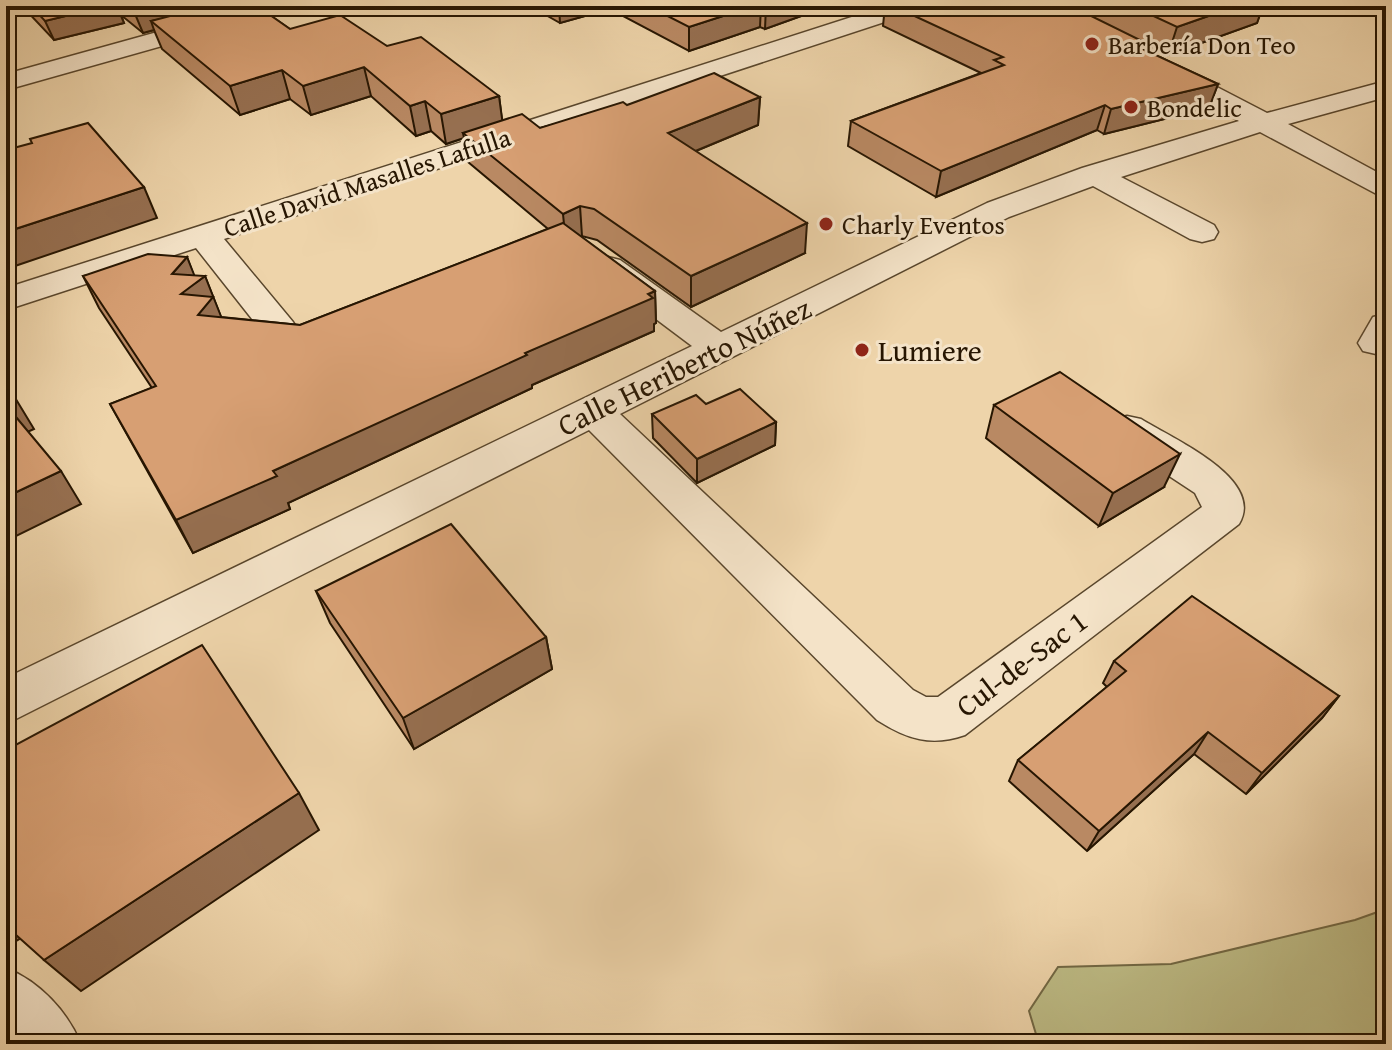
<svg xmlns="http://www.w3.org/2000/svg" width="1392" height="1050" viewBox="0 0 1392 1050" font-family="'Gentium Book Plus',serif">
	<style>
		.green { fill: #bdbb85; stroke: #726844; stroke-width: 2 }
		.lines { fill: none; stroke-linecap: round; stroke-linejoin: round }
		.minor-casing { stroke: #59462c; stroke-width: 3 }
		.minor { fill: #f4e3c8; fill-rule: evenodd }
		.wall { fill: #b98963; stroke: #271602; stroke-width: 2 }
		.shaded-wall { fill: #966f50; stroke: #271602; stroke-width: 2 }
		.building { fill: #d79f73; stroke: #271602; stroke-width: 2 }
		.poi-dot { fill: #8f2418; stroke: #f4e3c8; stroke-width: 3 }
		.labels { text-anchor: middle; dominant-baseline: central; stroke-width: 6; stroke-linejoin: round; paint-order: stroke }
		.far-poi-label { font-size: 26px; fill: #271602; stroke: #f4e3c8; text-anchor: start }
		.far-street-label { font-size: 26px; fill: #271602; stroke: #f4e3c8 }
		.poi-label { font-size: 30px; fill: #271602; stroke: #f4e3c8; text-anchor: start }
		.street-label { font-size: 30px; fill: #271602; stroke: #f4e3c8 }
	</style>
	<rect width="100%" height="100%" fill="#eed4aa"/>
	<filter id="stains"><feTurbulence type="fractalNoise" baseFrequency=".0025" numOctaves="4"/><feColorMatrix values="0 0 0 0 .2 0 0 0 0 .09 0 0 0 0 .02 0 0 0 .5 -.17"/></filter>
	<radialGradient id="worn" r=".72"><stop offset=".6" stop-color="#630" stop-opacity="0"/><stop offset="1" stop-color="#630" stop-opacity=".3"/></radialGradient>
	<polygon class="green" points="1386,909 1386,1044 1039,1044 1029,1011 1058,967 1171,964 1355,920"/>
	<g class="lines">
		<g class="minor-casing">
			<g id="minor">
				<polygon points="251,6 290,6 286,11 6,90 6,74"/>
				<polygon points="886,6 922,6 918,11 224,239 293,322 298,330 293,338 280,341 267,338 196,248 6,310 6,288"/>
				<path d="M1161 58 1267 113 1386 81V97L1288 124 1386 177V199L1260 132 1121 177 1214 225 1218 232 1214 239 1202 242 1190 239 1093 186 1009 217 620 414 913 690 926 697H938L1202 507 1195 493 1113 439 1107 429 1113 419 1127 416 1141 419C1173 439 1266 479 1239 524L965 735C931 747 907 739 877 720L589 430 6 724V678L692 346 596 274 591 267 596 260 608 257 620 260 721 332 987 203 1082 168 1239 121 1152 72 1148 66 1152 60Z"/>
				<polygon points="1386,314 1386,352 1376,354 1363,351 1358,343 1373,317"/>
				<path d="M6 968C40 982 67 1011 81 1044H6Z"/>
			</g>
		</g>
		<use href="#minor" class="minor"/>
	</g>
	<g class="wall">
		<polygon points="22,6 257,6 290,29 387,46 499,96 502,120 540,128 627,105 760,97 758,125 696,151 805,253 691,307 597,240 582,236 581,237 655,291 656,323 654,324 654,331 532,385 532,388 288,503 290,509 193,553 110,404 152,388 99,308 83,276 187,257 194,276 205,276 221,317 300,325 548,229 468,162 464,138 446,144 431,131 416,136 371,96 311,115 290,99 240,115 162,49 154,30 143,33 121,15 124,23 54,40"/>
		<polygon points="530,6 829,6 765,29 760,27 689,51 610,9 560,23"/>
		<polygon points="842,6 876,6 855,13"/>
		<polygon points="885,6 1071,6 1076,9 1077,6 1263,6 1257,23 1168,55 1144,43 1142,49 1218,84 1209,108 1104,134 1097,130 936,197 848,146 851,121 981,73 883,26"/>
		<polygon points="1386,151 1386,173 1377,168"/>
		<polygon points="706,404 776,422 775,445 697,483 653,438 652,414"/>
		<polygon points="994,405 1164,487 1099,526 986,438"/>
		<polygon points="316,591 546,637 552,669 414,749 330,623"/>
		<polygon points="1114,661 1339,696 1322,718 1246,794 1194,754 1087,851 1009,781 1018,760 1107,687 1103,683"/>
	</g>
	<g class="shaded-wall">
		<polygon points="107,6 117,6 124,23 54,40 45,21"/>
		<polygon points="164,6 229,6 151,21 154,30 143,33 135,14"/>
		<polygon points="559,6 610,6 610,9 560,23"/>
		<polygon points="754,6 761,6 760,27 689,51 689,27"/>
		<polygon points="766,6 829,6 765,29"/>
		<polygon points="856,6 876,6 855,13"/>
		<polygon points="1237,6 1263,6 1257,23 1168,55 1177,27"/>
		<polygon points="364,67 371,96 311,115 303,86"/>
		<polygon points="282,70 290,99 240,115 230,86"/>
		<polygon points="1218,84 1209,108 1104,134 1111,109"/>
		<polygon points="499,96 503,126 463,133 464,138 446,144 441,114"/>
		<polygon points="760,97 758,125 669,162 668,133"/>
		<polygon points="425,101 431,131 416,136 410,106"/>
		<polygon points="1105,105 1097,130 936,197 941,171"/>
		<polygon points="144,187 157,218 6,269 6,232"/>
		<polygon points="580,206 582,236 566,244 563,214"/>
		<polygon points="807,223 805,253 691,307 691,276"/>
		<polygon points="187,257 197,282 205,276 226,329 212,348 172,274"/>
		<polygon points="655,291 656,323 654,324 654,331 532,385 532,388 288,503 290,509 193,553 176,520 273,471 525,353"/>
		<polygon points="14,396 34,429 23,434 6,406 6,399"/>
		<polygon points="776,422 775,445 697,483 697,459"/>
		<polygon points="1180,454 1164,487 1099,526 1113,493"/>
		<polygon points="61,471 81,504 6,541 6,497"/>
		<polygon points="546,637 552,669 414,749 403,718"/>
		<polygon points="1339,696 1322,718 1246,794 1262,773"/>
		<polygon points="1208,732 1194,754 1087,851 1099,831"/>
		<polygon points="299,793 319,830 81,991 44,960"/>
		<polygon points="6,925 21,938 6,947"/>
	</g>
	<g class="building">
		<polygon points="31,6 107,6 45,21"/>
		<polygon points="126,6 164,6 135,14"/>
		<polygon points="208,6 257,6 290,29 340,15 387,46 421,37 499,96 441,114 425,101 410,106 364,67 303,86 282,70 230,86 151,21"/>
		<polygon points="648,6 754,6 689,27"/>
		<polygon points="893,6 1071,6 1144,42 1134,45 1218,84 1111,109 1105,105 941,171 851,121 1004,65 994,60 1003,57"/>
		<polygon points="1132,6 1237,6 1177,27"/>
		<polygon points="714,73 760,97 668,133 807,223 691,276 594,209 580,206 563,214 463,133 522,114 540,128 623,102 627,105"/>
		<polygon points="88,123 144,187 6,232 6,150 32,143 30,139"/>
		<polygon points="563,223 655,291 648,294 653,298 525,353 527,355 273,471 277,476 176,520 110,404 156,386 83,276 148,254 187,257 172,274 205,276 181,294 213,297 198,315 300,325"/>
		<polygon points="1060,372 1180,454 1113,493 994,405"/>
		<polygon points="6,385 14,396 6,399"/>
		<polygon points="740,389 776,422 697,459 652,414 696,395 706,404"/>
		<polygon points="6,405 61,471 6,497"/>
		<polygon points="451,524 546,637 403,718 316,591"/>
		<polygon points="1192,596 1339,696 1262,773 1208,732 1099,831 1018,760 1126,671 1114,661"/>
		<polygon points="202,645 299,793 44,960 6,926 6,750"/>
	</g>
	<g class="poi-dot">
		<circle cx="1092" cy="44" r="8"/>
		<circle cx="1131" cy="107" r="8"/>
		<circle cx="826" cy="224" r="8"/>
		<circle cx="862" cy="350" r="8"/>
	</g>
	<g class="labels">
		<g class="far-poi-label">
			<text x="1108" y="44">Barbería Don Teo</text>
			<text x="1147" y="107">Bondelic</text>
			<text x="842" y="224">Charly Eventos</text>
		</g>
		<g class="far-street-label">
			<text transform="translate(367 182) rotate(-18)">Calle David Masalles Lafulla</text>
		</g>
		<g class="poi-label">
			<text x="878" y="350">Lumiere</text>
		</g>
		<g class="street-label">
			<text transform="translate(684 366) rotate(-26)">Calle Heriberto Núñez</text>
			<text transform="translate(1021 663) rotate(-37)">Cul-de-Sac 1</text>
		</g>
	</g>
	<rect width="1392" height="1050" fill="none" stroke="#eed4aa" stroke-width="32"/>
	<rect x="8" y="8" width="1376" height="1034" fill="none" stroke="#271602" stroke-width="4"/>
	<rect x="16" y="16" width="1360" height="1018" fill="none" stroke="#271602" stroke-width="2"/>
	<rect width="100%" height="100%" filter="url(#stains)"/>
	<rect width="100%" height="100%" fill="url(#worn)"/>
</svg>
